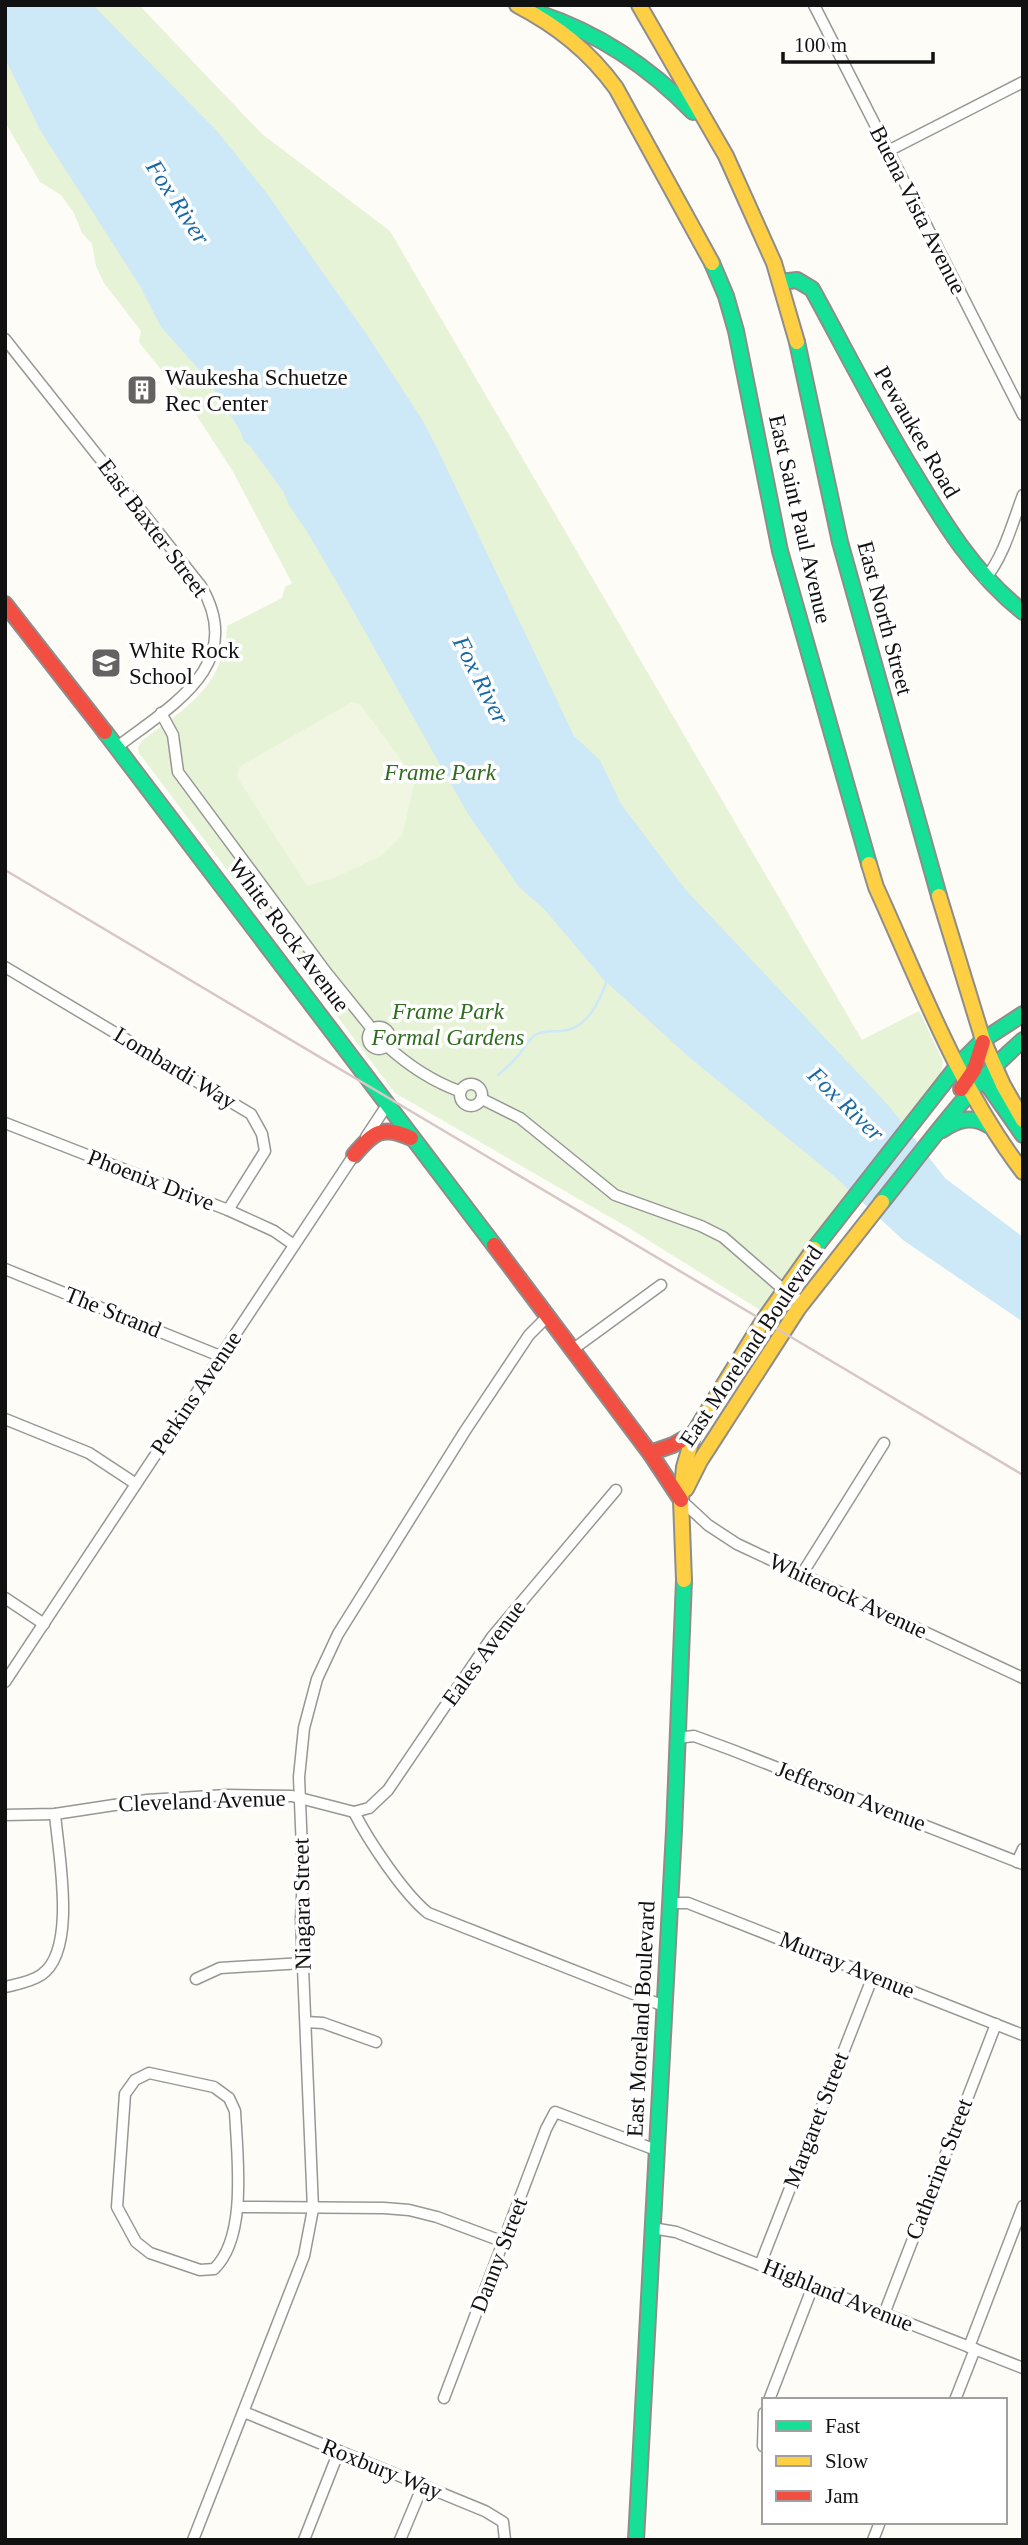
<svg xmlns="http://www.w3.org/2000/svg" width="1028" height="2545" viewBox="0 0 1028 2545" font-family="Georgia,serif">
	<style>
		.green { fill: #e7f3d7 }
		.pitch { fill: #f0f6e1 }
		.water { fill: #cde8f7 }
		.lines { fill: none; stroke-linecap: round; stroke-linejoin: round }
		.stream { stroke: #cde8f7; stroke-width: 2.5 }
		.street-casing { stroke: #979795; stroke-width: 13 }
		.fast-casing { stroke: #8e8d8b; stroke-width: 18 }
		.slow-casing { stroke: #8e8d8b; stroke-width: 18 }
		.jam-casing { stroke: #8e8d8b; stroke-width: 18 }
		.street { stroke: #fffffe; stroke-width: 10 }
		.fast { stroke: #16e098; stroke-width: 14 }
		.slow { stroke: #ffcf43; stroke-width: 14 }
		.jam { stroke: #f24e42; stroke-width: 14 }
		.rail { stroke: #d9c6c7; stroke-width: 2.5 }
		.labels { text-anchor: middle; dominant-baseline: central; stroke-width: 7; stroke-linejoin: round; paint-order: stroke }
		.street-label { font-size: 23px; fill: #111; stroke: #fff }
		.poi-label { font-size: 23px; fill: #111; stroke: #fff; text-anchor: start }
		.park-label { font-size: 23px; font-style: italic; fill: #2f6b1f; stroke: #fff }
		.water-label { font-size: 24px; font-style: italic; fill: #1768a6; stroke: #fff }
	</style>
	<rect width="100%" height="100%" fill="#fdfcf7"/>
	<path class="green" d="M5 5H139L262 134 390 231 862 1040 919 1011 943 1061 940 1077 763 1312 629 1228 395 1093 139 753 138 747 142 741C186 707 224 688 227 626L282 598 285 587 292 583 232 470 193 410 139 342 141 331 104 283 96 266 92 244 82 233 74 213 61 195 40 182 6 124Z"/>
	<polygon class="pitch" points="352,702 360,704 407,768 414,785 402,836 381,856 334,878 307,886 237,777 239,767"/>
	<polygon class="water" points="5,5 93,5 217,131 265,191 365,332 423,421 438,450 574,736 600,760 621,804 685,889 889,1106 945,1178 1023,1237 1023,1322 903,1240 834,1176 689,1057 604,980 545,910 519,887 468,814 342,591 306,530 290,507 283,491 250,446 244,441 240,430 204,375 161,327 140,286 40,130 5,58"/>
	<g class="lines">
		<path class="stream" d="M498 1075C505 1069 512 1063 518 1056 524 1049 527 1041 535 1035 545 1030 551 1032 562 1031 587 1029 599 1002 607 981"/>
		<g class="street-casing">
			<g id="street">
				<polyline points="814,5 1023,415"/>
				<polyline points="888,151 1023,82"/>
				<path d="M5 339 201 586C247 665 172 705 117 747"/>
				<path d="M985 579C1004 556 1012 524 1023 495"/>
				<polyline points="161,713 173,735 178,772 326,972 372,1029"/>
				<polyline points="5,967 251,1114 262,1134 265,1151 228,1210"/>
				<circle cx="379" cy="1038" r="11"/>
				<path d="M387 1046C409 1066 432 1081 459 1091"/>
				<circle cx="471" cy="1095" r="11"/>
				<polyline points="482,1099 520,1118 615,1195 701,1226 723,1237 784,1290 803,1303"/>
				<polyline points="5,1123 228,1210 274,1231 294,1245"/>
				<polyline points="366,1137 387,1105"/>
				<polyline points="5,1269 220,1356"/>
				<polyline points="572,1350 661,1285"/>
				<polyline points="5,1419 89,1453 136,1484"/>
				<polyline points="681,1500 708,1525 737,1544 1023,1678"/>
				<polyline points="802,1574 884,1443"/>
				<polyline points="5,1598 44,1624"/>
				<polyline points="5,1682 356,1152"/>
				<polyline points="677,1738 694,1736 732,1750 1023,1864"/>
				<path d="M354 1812C368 1840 404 1894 428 1913L664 2006"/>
				<polyline points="5,1815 55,1814 147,1800 227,1795 292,1796 354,1812 369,1808 388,1790 492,1637 616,1490"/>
				<polyline points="1017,1862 1023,1849"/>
				<polyline points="670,1903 688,1903 1023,2035"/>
				<polyline points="196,1979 220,1968 303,1963"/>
				<path d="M5 1987C17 1984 31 1982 41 1975 78 1951 58 1852 55 1814"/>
				<polyline points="306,2022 323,2023 376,2042"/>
				<path d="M149 2073 214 2087 229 2098 235 2111C237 2155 248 2237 214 2269L200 2270 150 2253 136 2242 117 2207 125 2094 135 2080Z"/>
				<polyline points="238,2207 384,2208 409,2210 437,2217 504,2242"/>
				<polyline points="652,2228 676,2232 1023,2368"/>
				<polyline points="760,2265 873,1976"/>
				<polyline points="884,2314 996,2024"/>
				<polyline points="969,2347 1023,2206"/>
				<polyline points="444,2398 546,2129 555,2112 656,2150"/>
				<polyline points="769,2400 813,2286"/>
				<polyline points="955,2400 975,2349"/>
				<polyline points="244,2412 485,2511 503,2522 505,2540"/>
				<polyline points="763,2446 764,2413"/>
				<polyline points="193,2540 304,2256 313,2209 301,1919 303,1874 299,1777 304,1728 317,1679 338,1634 465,1431 529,1335 547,1317"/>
				<polyline points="304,2540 339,2451"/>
				<polyline points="400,2540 423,2485"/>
				<polyline points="873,2540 880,2522"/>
			</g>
		</g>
		<g class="fast-casing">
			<g id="fast">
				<path d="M541 14C601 34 649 67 693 112"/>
				<polyline points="712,263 726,296 736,331 780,551 869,864"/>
				<path d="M780 282 797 280 812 289C846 351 877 413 914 473 945 525 975 574 1023 612"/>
				<polyline points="797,342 840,542 939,896"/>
				<polyline points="105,732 494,1245"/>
				<polyline points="976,1072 983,1078 1023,1135"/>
				<path d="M942 1130C958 1119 972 1115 990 1126"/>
				<path d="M882 1202C927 1146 968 1087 1023 1040"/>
				<polyline points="814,1249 958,1065 983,1040 1023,1014"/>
				<polyline points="636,2540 674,1831 684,1580"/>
			</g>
		</g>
		<g class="slow-casing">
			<g id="slow">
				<path d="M517 5C557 26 589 51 616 88L712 263"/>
				<polyline points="639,5 726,156 774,263 797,342"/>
				<path d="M869 864 876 887C920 984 958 1087 1023 1172"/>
				<polyline points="939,896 983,1040 1003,1085 1023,1120"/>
				<polyline points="686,1489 700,1461 798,1309 882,1202"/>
				<polyline points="684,1580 681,1500 684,1467 694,1433 763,1321 814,1249"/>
			</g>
		</g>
		<g class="jam-casing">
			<g id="jam">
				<polyline points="5,604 105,732"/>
				<polyline points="961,1089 974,1070 983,1042"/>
				<path d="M354 1155C373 1133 382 1124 411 1138"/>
				<polyline points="494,1245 650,1453 681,1500"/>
				<polyline points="650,1453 673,1445 694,1433"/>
			</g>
		</g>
		<use href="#street" class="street"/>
		<use href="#fast" class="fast"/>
		<use href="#slow" class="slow"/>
		<use href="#jam" class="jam"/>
		<polyline class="rail" points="5,870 1023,1475"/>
	</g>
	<defs>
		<g id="building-square" transform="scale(1.575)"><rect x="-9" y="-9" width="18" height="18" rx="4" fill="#646362" stroke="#fff"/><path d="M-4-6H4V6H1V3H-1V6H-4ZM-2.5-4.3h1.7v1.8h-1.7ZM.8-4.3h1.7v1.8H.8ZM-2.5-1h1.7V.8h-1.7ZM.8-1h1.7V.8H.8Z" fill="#fff"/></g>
		<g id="school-square" transform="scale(1.575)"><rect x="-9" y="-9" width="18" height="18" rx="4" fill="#646362" stroke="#fff"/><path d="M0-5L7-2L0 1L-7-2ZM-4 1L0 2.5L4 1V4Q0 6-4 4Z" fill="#fff"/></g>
	</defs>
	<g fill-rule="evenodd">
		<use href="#building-square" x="142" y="390"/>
		<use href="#school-square" x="106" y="663"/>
	</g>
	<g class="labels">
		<g class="street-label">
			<text transform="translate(918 210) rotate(63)">Buena Vista Avenue</text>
			<text transform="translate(917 432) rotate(60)">Pewaukee Road</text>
			<text transform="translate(800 519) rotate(77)">East Saint Paul Avenue</text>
			<text transform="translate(153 528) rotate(53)">East Baxter Street</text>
			<text transform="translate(885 618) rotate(75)">East North Street</text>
			<text transform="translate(289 935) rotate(53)">White Rock Avenue</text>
			<text transform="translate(175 1068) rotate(31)">Lombardi Way</text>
			<text transform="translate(151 1180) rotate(21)">Phoenix Drive</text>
			<text transform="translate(113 1312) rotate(22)">The Strand</text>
			<text transform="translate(751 1346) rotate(-56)">East Moreland Boulevard</text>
			<text transform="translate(196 1393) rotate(-56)">Perkins Avenue</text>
			<text transform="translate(848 1596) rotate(25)">Whiterock Avenue</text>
			<text transform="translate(484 1653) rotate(-54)">Eales Avenue</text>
			<text transform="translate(851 1796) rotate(21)">Jefferson Avenue</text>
			<text transform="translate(202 1801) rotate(-2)">Cleveland Avenue</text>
			<text transform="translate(302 1904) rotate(-91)">Niagara Street</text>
			<text transform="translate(847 1965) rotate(22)">Murray Avenue</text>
			<text transform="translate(641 2019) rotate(-87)">East Moreland Boulevard</text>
			<text transform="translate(816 2120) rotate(-69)">Margaret Street</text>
			<text transform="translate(939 2169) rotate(-69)">Catherine Street</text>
			<text transform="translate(499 2255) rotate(-69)">Danny Street</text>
			<text transform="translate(838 2295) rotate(22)">Highland Avenue</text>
			<text transform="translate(382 2469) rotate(22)">Roxbury Way</text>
		</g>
		<g class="poi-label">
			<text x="165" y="377">Waukesha Schuetze<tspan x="165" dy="26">Rec Center</tspan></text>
			<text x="129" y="650">White Rock<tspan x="129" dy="26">School</tspan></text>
		</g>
		<g class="park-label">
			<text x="440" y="772">Frame Park</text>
			<text x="448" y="1011">Frame Park<tspan x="448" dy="26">Formal Gardens</tspan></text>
		</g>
		<g class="water-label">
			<text transform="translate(178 202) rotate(57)">Fox River</text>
			<text transform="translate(481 680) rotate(63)">Fox River</text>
			<text transform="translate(846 1104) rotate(44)">Fox River</text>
		</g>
	</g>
	<rect width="1028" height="2545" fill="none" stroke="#111111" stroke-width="14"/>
	<rect x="762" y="2398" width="245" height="126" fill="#ffffff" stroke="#a0a0a0" stroke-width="2"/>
	<rect x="776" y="2421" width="35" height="10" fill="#16e098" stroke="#a0a0a0" stroke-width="2"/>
	<text x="825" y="2433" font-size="21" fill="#111111">Fast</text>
	<rect x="776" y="2456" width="35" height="10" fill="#ffcf43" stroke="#a0a0a0" stroke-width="2"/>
	<text x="825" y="2468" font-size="21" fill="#111111">Slow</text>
	<rect x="776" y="2491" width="35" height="10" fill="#f24e42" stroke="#a0a0a0" stroke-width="2"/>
	<text x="825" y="2503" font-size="21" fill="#111111">Jam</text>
	<path d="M783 52v10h150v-10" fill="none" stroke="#111111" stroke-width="3.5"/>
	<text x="794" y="52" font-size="21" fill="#111111" stroke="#ffffff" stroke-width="5" paint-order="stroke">100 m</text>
</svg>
